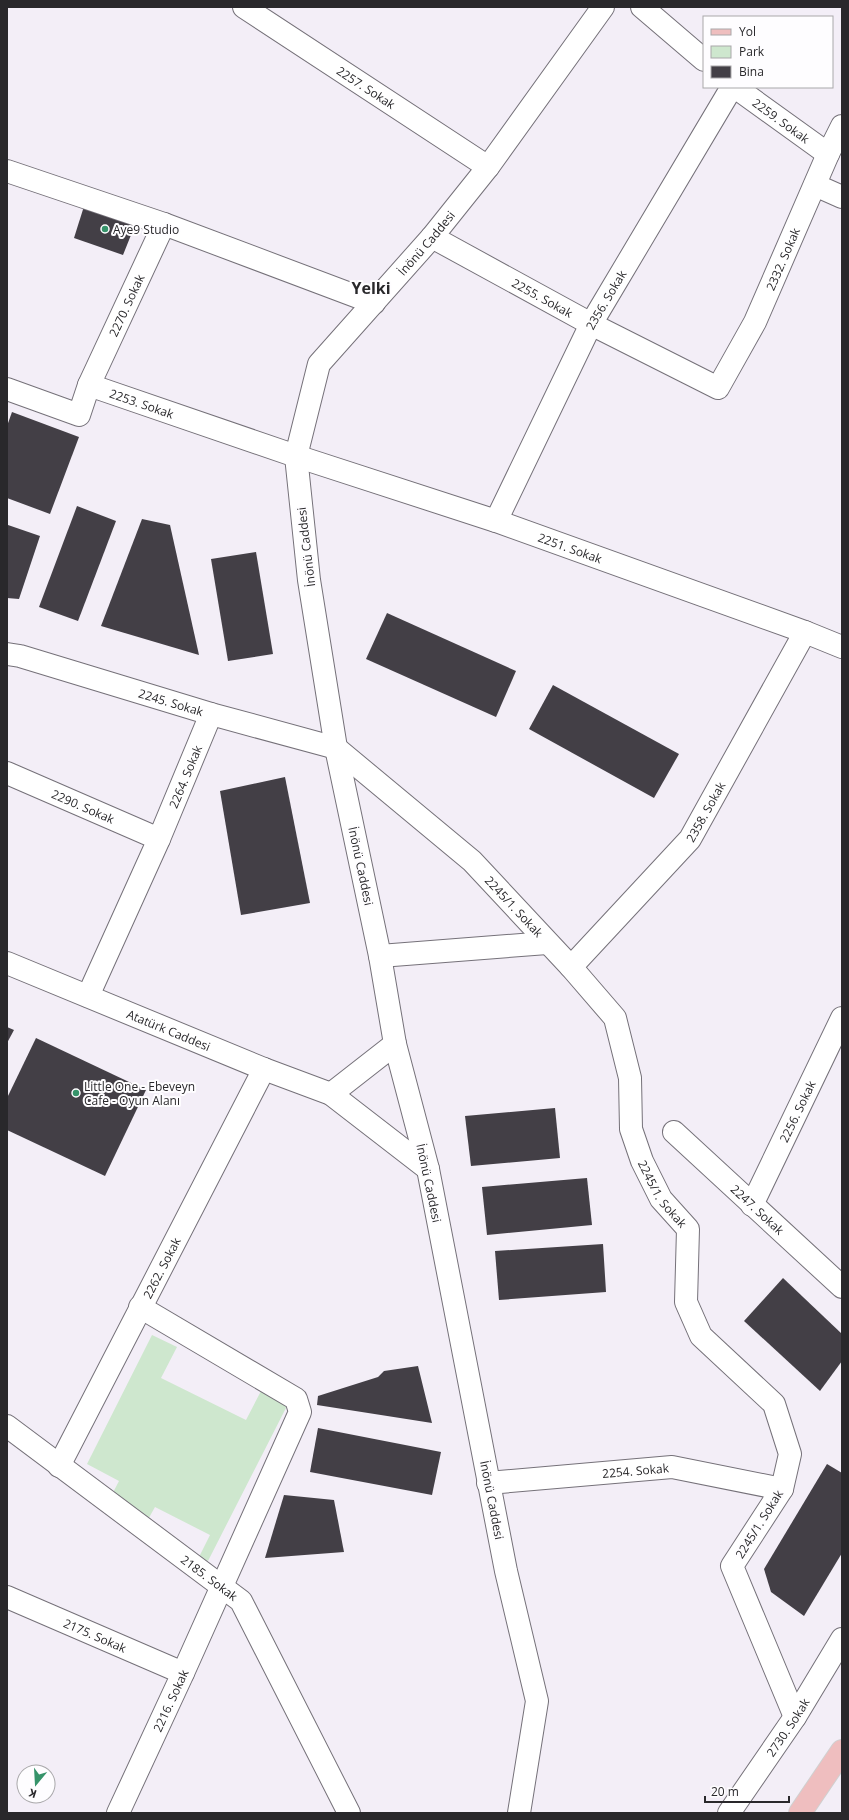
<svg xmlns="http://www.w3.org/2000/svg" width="849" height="1820" viewBox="0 0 849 1820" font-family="'Open Sans',sans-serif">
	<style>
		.green { fill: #cee7ce }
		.building { fill: #433f46 }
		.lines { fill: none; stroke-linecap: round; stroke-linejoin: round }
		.minor-casing { stroke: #757179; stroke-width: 24 }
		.major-casing { stroke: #d0d0d0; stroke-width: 24 }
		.minor { stroke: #fff; stroke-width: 22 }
		.major { stroke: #efbebf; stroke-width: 22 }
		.poi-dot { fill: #36936a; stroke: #fefdff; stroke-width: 1.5 }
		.labels { text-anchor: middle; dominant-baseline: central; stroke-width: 4; stroke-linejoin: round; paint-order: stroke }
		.street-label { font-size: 12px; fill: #29282b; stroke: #fefdff }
		.poi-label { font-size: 12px; fill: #29282b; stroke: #fefdff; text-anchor: start }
		.district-label { font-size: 16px; font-weight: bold; fill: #29282b; stroke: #fefdff }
	</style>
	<rect width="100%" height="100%" fill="#f3eef7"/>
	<polygon class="green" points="152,1335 177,1347 161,1378 246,1420 261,1391 288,1404 208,1561 199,1557 210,1535 155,1507 146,1523 107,1504 119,1481 87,1464"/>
	<g class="building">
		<polygon points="85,203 137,220 123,255 74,238"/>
		<polygon points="12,412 79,437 50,514 7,498 7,426"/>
		<polygon points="77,506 116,521 78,621 39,607"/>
		<polygon points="142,519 170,525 199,655 101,626"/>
		<polygon points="8,525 40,536 19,599 7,598"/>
		<polygon points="256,552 273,654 228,661 211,559"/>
		<polygon points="387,613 516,671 496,717 366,659"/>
		<polygon points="553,685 679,754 654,798 529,729"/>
		<polygon points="285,777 310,903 241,915 220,791"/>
		<polygon points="7,1027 14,1030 7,1043"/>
		<polygon points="36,1038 146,1090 105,1176 7,1130 7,1098"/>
		<polygon points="555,1108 560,1158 471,1166 465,1116"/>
		<polygon points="587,1178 592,1225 487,1235 482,1187"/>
		<polygon points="603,1244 606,1292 499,1300 495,1251"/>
		<polygon points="783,1278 842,1334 842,1361 820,1391 744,1321"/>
		<polygon points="418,1366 432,1423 317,1405 318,1396 378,1377 384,1371"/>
		<polygon points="318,1428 441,1452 432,1495 310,1472"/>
		<polygon points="827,1464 842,1473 842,1553 804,1616 771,1592 764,1569"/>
		<polygon points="284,1495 334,1500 344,1552 265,1558"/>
	</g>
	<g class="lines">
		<g class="minor-casing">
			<g id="minor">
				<path id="s1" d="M244 7 488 167"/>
				<polyline points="642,7 704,60"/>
				<path id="s2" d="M735 87 828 154"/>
				<polyline points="7,171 164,224 374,303"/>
				<polyline points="815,185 842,197"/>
				<path id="s3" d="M432 237 591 324 718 388 755 322 828 154 842 126"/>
				<path id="s4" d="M89 385 164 224"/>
				<path id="s5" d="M7 389 79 415 89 385 296 456 496 521 805 632 842 647"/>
				<path id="s6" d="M496 521 591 324 732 87"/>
				<path id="s7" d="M7 654 20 656 211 714 336 748 472 861 571 967 615 1018 630 1078 631 1129 642 1161 661 1199 688 1229 686 1302 701 1336 774 1404 790 1454 782 1489 732 1566 795 1717"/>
				<path id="s8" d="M7 773 159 839"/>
				<polyline points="380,956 547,943"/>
				<path id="s9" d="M7 963 264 1069 331 1094 428 1169"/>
				<path id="s10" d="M571 967 690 839 805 632"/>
				<path id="s11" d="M88 996 159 839 211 714"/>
				<polyline points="331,1094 395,1044"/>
				<path id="s12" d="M674 1132 842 1287"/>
				<path id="s13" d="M752 1205 842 1018"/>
				<path id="s14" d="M7 1426 241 1601 349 1813"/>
				<path id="s15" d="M59 1466 264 1069"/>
				<path id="s16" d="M488 1483 672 1467 782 1489"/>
				<path id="s17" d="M7 1597 183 1673"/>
				<path id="s18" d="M118 1813 183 1673 300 1412 296 1399 140 1307"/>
				<path id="s19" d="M519 1813 537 1701 506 1571 428 1169 395 1044 380 956 336 748 309 580 296 456 319 364 432 237 488 167 603 7"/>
				<path id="s20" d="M729 1813 795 1717 842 1639"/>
			</g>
		</g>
		<g class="major-casing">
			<polyline id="major" points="800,1813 842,1751"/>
		</g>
		<use href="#minor" class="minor"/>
		<use href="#major" class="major"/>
	</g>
	<g class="poi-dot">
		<circle cx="105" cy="229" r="4"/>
		<circle cx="76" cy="1093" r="4"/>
	</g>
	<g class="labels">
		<g class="street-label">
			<text stroke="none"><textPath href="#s1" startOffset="146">2257. Sokak</textPath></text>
			<text stroke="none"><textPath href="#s2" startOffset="57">2259. Sokak</textPath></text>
			<text stroke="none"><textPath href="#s19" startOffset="1639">İnönü Caddesi</textPath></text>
			<text stroke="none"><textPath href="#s3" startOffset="468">2332. Sokak</textPath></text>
			<text stroke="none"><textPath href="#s3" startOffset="126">2255. Sokak</textPath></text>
			<text stroke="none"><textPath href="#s6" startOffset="247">2356. Sokak</textPath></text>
			<text stroke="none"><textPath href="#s4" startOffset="88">2270. Sokak</textPath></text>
			<text stroke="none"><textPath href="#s5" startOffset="164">2253. Sokak</textPath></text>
			<text transform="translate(306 547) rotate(-97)">İnönü Caddesi</text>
			<text stroke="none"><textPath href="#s5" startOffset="616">2251. Sokak</textPath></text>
			<text stroke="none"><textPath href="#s7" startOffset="171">2245. Sokak</textPath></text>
			<text stroke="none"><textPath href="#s11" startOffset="240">2264. Sokak</textPath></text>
			<text stroke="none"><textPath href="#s8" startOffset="83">2290. Sokak</textPath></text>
			<text stroke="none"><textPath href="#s10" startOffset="206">2358. Sokak</textPath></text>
			<text transform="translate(361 866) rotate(78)">İnönü Caddesi</text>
			<text stroke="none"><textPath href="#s7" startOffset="581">2245/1. Sokak</textPath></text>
			<text stroke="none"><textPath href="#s9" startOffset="175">Atatürk Caddesi</textPath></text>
			<text stroke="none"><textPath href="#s13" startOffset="104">2256. Sokak</textPath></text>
			<text transform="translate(429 1183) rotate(78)">İnönü Caddesi</text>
			<text stroke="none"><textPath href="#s7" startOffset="917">2245/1. Sokak</textPath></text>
			<text stroke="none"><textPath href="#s12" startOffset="114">2247. Sokak</textPath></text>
			<text stroke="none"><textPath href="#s15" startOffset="223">2262. Sokak</textPath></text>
			<text stroke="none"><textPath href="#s16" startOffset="148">2254. Sokak</textPath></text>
			<text transform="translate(492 1500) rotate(79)">İnönü Caddesi</text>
			<text transform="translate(759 1524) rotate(-58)">2245/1. Sokak</text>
			<text stroke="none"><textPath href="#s14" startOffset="253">2185. Sokak</textPath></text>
			<text stroke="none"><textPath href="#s17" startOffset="96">2175. Sokak</textPath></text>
			<text stroke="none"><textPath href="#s18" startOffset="124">2216. Sokak</textPath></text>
			<text stroke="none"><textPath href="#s20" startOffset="104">2730. Sokak</textPath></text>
		</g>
		<g class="poi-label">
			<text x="113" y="229">Aye9 Studio</text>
			<text x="84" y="1086">Little One - Ebeveyn<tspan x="84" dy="14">Cafe - Oyun Alanı</tspan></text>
		</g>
		<g class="district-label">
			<text x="371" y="288">Yelki</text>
		</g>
	</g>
	<rect width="849" height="1820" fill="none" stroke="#29282b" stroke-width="16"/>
	<rect x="703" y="16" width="130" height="72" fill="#fefdff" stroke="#a9a8aa"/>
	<rect x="711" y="29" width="20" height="6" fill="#efbebf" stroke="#a9a8aa"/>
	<text x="739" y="36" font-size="12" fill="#29282b">Yol</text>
	<rect x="711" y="46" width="20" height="12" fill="#cee7ce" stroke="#a9a8aa"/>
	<text x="739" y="56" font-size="12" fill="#29282b">Park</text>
	<rect x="711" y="66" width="20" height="12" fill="#433f46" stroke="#a9a8aa"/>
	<text x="739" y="76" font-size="12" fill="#29282b">Bina</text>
	<g transform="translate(36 1784) rotate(198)"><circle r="19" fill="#fefdff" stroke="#a9a8aa"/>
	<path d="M0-3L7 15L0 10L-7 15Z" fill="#36936a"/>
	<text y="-6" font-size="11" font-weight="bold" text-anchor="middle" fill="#29282b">K</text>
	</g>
	<path d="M705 1796v6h84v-6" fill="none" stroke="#29282b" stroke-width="2"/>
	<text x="711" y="1796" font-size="12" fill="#29282b" stroke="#fefdff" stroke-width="3" paint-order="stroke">20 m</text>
</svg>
